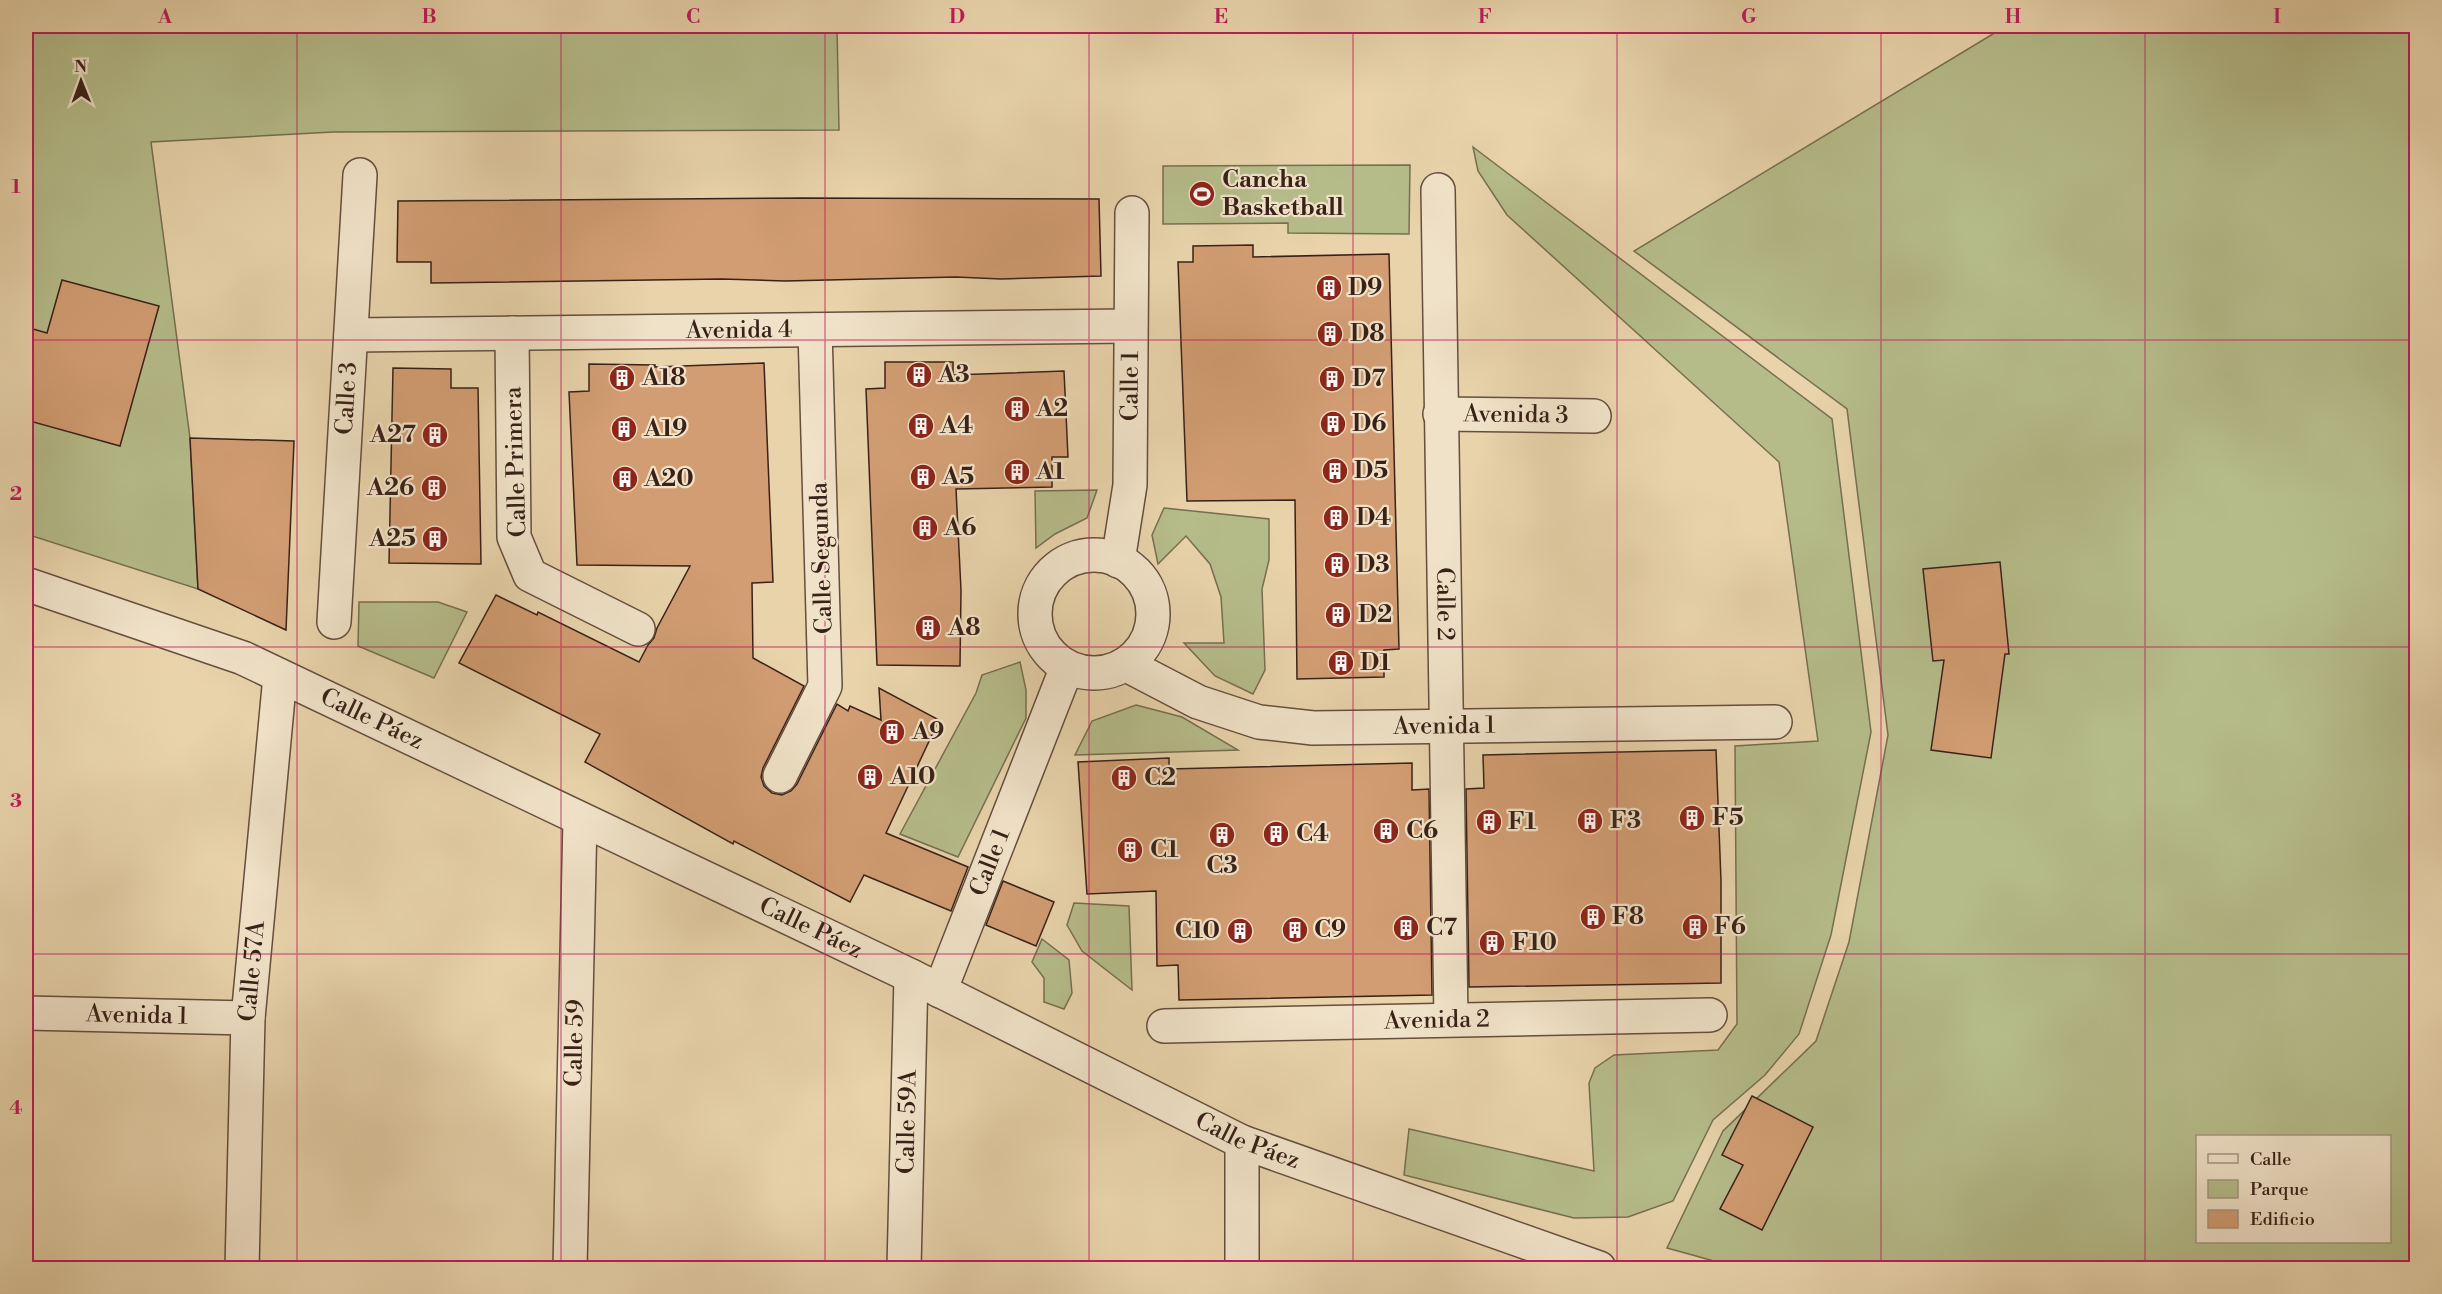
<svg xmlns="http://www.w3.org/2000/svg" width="2442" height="1294" viewBox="0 0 2442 1294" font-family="'Libre Bodoni',serif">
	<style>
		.green { fill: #b5bc8a; stroke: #776e51; stroke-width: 1.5; fill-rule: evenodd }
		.building { fill: #d29d73; stroke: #392118; stroke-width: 1.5 }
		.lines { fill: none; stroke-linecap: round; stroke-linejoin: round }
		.street-casing { stroke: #654e3d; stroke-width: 36 }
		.street { stroke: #f0e2c8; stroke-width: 33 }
		.grid { fill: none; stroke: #c2185b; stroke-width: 1.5; stroke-opacity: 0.55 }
		.labels { text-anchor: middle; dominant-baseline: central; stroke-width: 4.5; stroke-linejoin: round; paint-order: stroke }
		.poi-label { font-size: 24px; font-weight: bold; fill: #392118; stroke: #f0e2c8; text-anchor: start }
		.street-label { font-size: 24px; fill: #392118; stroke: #f0e2c8 }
		.neatline { fill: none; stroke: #c2185b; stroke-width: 2 }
		.grid-label { font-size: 20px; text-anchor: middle; font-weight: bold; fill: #c2185b }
	</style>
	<rect width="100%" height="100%" fill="#e8d3ab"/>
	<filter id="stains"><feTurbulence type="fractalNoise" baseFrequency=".00333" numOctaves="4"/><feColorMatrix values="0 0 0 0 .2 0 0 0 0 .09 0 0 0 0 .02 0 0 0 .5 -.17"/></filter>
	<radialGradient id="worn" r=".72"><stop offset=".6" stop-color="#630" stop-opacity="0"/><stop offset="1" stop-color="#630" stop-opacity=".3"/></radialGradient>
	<g class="green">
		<polygon points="26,26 837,26 839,130 333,132 151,142 190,438 198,589 26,534"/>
		<path d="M2006 26H2416V1268H1739L1667 1248 1723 1131 1816 1041 1849 942 1888 735 1847 409 1634 251ZM2198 1136H2390V1242H2198Z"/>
		<polygon points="1473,147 1832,419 1871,732 1831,935 1799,1034 1765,1075 1713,1120 1673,1201 1628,1217 1574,1218 1404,1175 1409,1129 1594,1171 1589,1083 1595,1068 1614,1055 1718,1050 1737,1024 1735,746 1818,741 1779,462 1507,215 1478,171"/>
		<polygon points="1410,165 1409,234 1288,233 1288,223 1163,224 1163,166"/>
		<polygon points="1097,490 1087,518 1055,534 1036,548 1035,491"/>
		<polygon points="1164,508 1269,519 1269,560 1262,589 1265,670 1253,694 1215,676 1184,643 1224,643 1221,597 1210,564 1186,536 1158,564 1152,535"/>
		<polygon points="359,602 438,602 467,612 434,678 358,646"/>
		<polygon points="1020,662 1026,690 1026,718 958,857 900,834 976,693 982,675"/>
		<polygon points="1136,705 1182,717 1238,750 1075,755 1092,721"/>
		<polygon points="1074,903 1129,906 1132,990 1082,951 1067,925"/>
		<polygon points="1042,939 1069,960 1072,993 1064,1009 1044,1002 1044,978 1032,962"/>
	</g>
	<g class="building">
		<polygon points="801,198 1099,199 1101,276 1001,279 956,277 785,281 722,279 431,283 431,262 397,262 398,201"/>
		<polygon points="1253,245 1253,257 1389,254 1399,649 1384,650 1384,677 1297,679 1295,500 1187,501 1178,262 1193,262 1193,246"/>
		<polygon points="62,280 159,306 120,446 26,420 26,327 47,333"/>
		<polygon points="885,362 953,362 953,375 1064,371 1068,457 1052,457 1052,487 956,489 961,590 960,666 877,665 866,389 885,388"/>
		<polygon points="764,363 773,582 752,583 753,658 804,686 763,768 761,777 764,786 772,793 782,795 791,791 797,784 837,704 848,711 850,706 881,720 879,688 939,720 886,833 968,867 951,911 864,875 850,902 734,841 733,844 585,762 600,734 459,663 496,595 537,615 538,612 639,662 648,645 654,638 657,628 690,566 577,565 569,392 589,391 589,364 655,365 655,367"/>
		<polygon points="393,368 451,369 451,388 478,388 481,564 389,563"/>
		<polygon points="190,438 294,441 286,630 198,589"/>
		<polygon points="2000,562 2009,654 2005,654 1991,758 1931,750 1944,660 1933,661 1923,569"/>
		<polygon points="1716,750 1721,881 1721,983 1469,987 1466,789 1484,788 1483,755"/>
		<polygon points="1169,758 1169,769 1412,763 1412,790 1429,789 1432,995 1179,1000 1178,965 1157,966 1156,891 1087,894 1078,762"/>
		<polygon points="1003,881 1054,902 1036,946 986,925"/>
		<polygon points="1752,1096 1813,1127 1762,1230 1720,1209 1743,1165 1722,1155"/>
	</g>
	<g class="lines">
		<g class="street-casing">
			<g id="street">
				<path id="s1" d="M1438 190 1451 1019"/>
				<polyline points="512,333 514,537 530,575 638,629"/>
				<path id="s2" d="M351 335 1129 326"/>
				<path id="s3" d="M1440 414 1594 416"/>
				<circle cx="1094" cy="614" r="59"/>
				<path id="s4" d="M1118 561 1130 485 1132 213"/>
				<path id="s5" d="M26 584 243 658 911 976 1242 1142 1599 1268"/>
				<path id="s6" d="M334 622 360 175"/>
				<path id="s7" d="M1127 665 1198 702 1259 722 1313 728 1775 722"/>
				<polyline points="780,776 825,686 815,330"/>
				<path id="s8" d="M940 991 1067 667"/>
				<path id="s9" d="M26 1013 248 1018"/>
				<path id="s10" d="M1164 1026 1710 1015"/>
				<polyline points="1242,1142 1242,1268"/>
				<path id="s11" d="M242 1268 248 1018 280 676"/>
				<path id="s12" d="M570 1268 580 819"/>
				<path id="s13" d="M904 1268 911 976"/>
			</g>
		</g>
		<use href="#street" class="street"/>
	</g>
	<path class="grid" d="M297 26V1268M561 26V1268M825 26V1268M1089 26V1268M1353 26V1268M1617 26V1268M1881 26V1268M2145 26V1268M26 340H2416M26 647H2416M26 954H2416"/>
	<defs>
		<g id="stadium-disc" transform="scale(1.35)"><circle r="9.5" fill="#8f2418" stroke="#f0e2c8"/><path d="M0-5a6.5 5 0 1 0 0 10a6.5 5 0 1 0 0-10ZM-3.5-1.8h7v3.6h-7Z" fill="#fff"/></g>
		<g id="building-disc" transform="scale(1.35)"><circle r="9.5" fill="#8f2418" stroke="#f0e2c8"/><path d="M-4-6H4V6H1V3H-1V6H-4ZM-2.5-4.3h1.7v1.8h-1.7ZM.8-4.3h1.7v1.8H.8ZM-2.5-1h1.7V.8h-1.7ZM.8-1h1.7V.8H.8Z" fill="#fff"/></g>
	</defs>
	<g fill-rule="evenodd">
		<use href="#stadium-disc" x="1202" y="194"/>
		<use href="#building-disc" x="1329" y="288"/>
		<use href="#building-disc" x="1330" y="334"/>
		<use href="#building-disc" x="919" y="375"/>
		<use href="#building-disc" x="622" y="378"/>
		<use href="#building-disc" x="1332" y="379"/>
		<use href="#building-disc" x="1017" y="409"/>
		<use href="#building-disc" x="1333" y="424"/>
		<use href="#building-disc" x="921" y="426"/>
		<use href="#building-disc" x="624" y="429"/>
		<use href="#building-disc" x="435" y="435"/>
		<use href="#building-disc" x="1335" y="471"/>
		<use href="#building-disc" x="1017" y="472"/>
		<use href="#building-disc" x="923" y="477"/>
		<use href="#building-disc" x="625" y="479"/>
		<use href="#building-disc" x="434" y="488"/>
		<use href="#building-disc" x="1336" y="518"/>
		<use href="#building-disc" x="925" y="528"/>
		<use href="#building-disc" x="435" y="539"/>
		<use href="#building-disc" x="1337" y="565"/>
		<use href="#building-disc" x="1338" y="615"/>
		<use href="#building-disc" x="928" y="628"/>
		<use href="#building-disc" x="1341" y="663"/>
		<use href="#building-disc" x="892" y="732"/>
		<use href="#building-disc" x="870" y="777"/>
		<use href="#building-disc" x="1124" y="778"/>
		<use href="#building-disc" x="1692" y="818"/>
		<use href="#building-disc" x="1590" y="821"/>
		<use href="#building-disc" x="1489" y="822"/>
		<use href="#building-disc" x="1386" y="831"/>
		<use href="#building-disc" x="1276" y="834"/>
		<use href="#building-disc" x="1222" y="835"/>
		<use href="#building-disc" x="1130" y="850"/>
		<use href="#building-disc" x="1593" y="917"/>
		<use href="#building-disc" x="1695" y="927"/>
		<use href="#building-disc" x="1406" y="928"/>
		<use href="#building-disc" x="1295" y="930"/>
		<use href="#building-disc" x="1240" y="931"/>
		<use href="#building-disc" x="1492" y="943"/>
	</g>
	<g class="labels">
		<g class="poi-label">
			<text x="1222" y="180">Cancha<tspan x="1222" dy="28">Basketball</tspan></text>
			<text x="1348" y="288">D9</text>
			<text x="1350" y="334">D8</text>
			<text x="938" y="375">A3</text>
			<text x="642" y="378">A18</text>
			<text x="1352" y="379">D7</text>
			<text x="1036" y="409">A2</text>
			<text x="1352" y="424">D6</text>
			<text x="940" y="426">A4</text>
			<text x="644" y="429">A19</text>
			<text x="416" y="435" text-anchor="end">A27</text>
			<text x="1354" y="471">D5</text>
			<text x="1036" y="472">A1</text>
			<text x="942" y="477">A5</text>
			<text x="644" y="479">A20</text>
			<text x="414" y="488" text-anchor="end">A26</text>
			<text x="1356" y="518">D4</text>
			<text x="944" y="528">A6</text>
			<text x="416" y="539" text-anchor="end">A25</text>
			<text x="1356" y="565">D3</text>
			<text x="1358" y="615">D2</text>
			<text x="948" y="628">A8</text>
			<text x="1360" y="663">D1</text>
			<text x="912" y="732">A9</text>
			<text x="890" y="777">A10</text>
			<text x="1144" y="778">C2</text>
			<text x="1712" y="818">F5</text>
			<text x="1610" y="821">F3</text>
			<text x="1508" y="822">F1</text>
			<text x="1406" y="831">C6</text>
			<text x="1296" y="834">C4</text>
			<text x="1150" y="850">C1</text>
			<text x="1222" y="866" text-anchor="middle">C3</text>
			<text x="1612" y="917">F8</text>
			<text x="1714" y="927">F6</text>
			<text x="1426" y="928">C7</text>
			<text x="1314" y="930">C9</text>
			<text x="1220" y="931" text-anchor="end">C10</text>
			<text x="1512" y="943">F10</text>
		</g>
		<g class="street-label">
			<text stroke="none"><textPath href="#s2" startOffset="388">Avenida 4</textPath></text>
			<text stroke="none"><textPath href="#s4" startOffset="176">Calle 1</textPath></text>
			<text stroke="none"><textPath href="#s6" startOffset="224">Calle 3</textPath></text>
			<text stroke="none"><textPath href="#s3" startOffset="76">Avenida 3</textPath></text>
			<text transform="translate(516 462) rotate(-92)">Calle Primera</text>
			<text transform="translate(822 558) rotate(-92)">Calle Segunda</text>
			<text stroke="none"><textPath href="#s1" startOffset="414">Calle 2</textPath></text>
			<text stroke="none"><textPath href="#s5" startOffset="372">Calle Páez</textPath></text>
			<text stroke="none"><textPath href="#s7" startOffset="330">Avenida 1</textPath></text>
			<text stroke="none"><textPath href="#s8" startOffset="138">Calle 1</textPath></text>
			<text stroke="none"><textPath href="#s5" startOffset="858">Calle Páez</textPath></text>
			<text stroke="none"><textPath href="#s11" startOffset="297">Calle 57A</textPath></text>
			<text stroke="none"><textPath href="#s9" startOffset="111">Avenida 1</textPath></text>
			<text stroke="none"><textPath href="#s10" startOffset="273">Avenida 2</textPath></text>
			<text stroke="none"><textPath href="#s12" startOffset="225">Calle 59</textPath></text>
			<text stroke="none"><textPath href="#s13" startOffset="146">Calle 59A</textPath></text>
			<text stroke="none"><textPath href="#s5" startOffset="1344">Calle Páez</textPath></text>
		</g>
	</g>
	<rect width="2442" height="1294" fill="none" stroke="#e8d3ab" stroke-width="66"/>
	<rect x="2196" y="1135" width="195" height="108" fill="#f0e2c8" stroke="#a79582" stroke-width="1.5"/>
	<rect x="2208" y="1154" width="30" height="9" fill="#f0e2c8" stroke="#a79582" stroke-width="1.5"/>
	<text x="2250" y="1165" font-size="18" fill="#392118">Calle</text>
	<rect x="2208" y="1180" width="30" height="18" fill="#b5bc8a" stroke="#a79582" stroke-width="1.5"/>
	<text x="2250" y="1195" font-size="18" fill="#392118">Parque</text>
	<rect x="2208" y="1210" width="30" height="18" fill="#d29d73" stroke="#a79582" stroke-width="1.5"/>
	<text x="2250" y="1225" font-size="18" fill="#392118">Edificio</text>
	<g transform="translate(81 81) rotate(359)" stroke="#f0e2c8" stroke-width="4.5" paint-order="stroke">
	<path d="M0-4.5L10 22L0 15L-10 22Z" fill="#392118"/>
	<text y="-9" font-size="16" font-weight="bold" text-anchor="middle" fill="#392118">N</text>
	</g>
	<rect x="33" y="33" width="2376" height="1228" class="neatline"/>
	<g class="grid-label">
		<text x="165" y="23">A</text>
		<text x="429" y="23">B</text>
		<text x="693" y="23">C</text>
		<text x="957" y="23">D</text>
		<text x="1221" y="23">E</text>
		<text x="1485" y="23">F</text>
		<text x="1749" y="23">G</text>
		<text x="2013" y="23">H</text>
		<text x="2277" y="23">I</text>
		<text x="16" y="193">1</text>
		<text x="16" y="500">2</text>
		<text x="16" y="807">3</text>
		<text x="16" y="1114">4</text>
	</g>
	<rect width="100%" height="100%" filter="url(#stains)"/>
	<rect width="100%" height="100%" fill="url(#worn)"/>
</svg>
